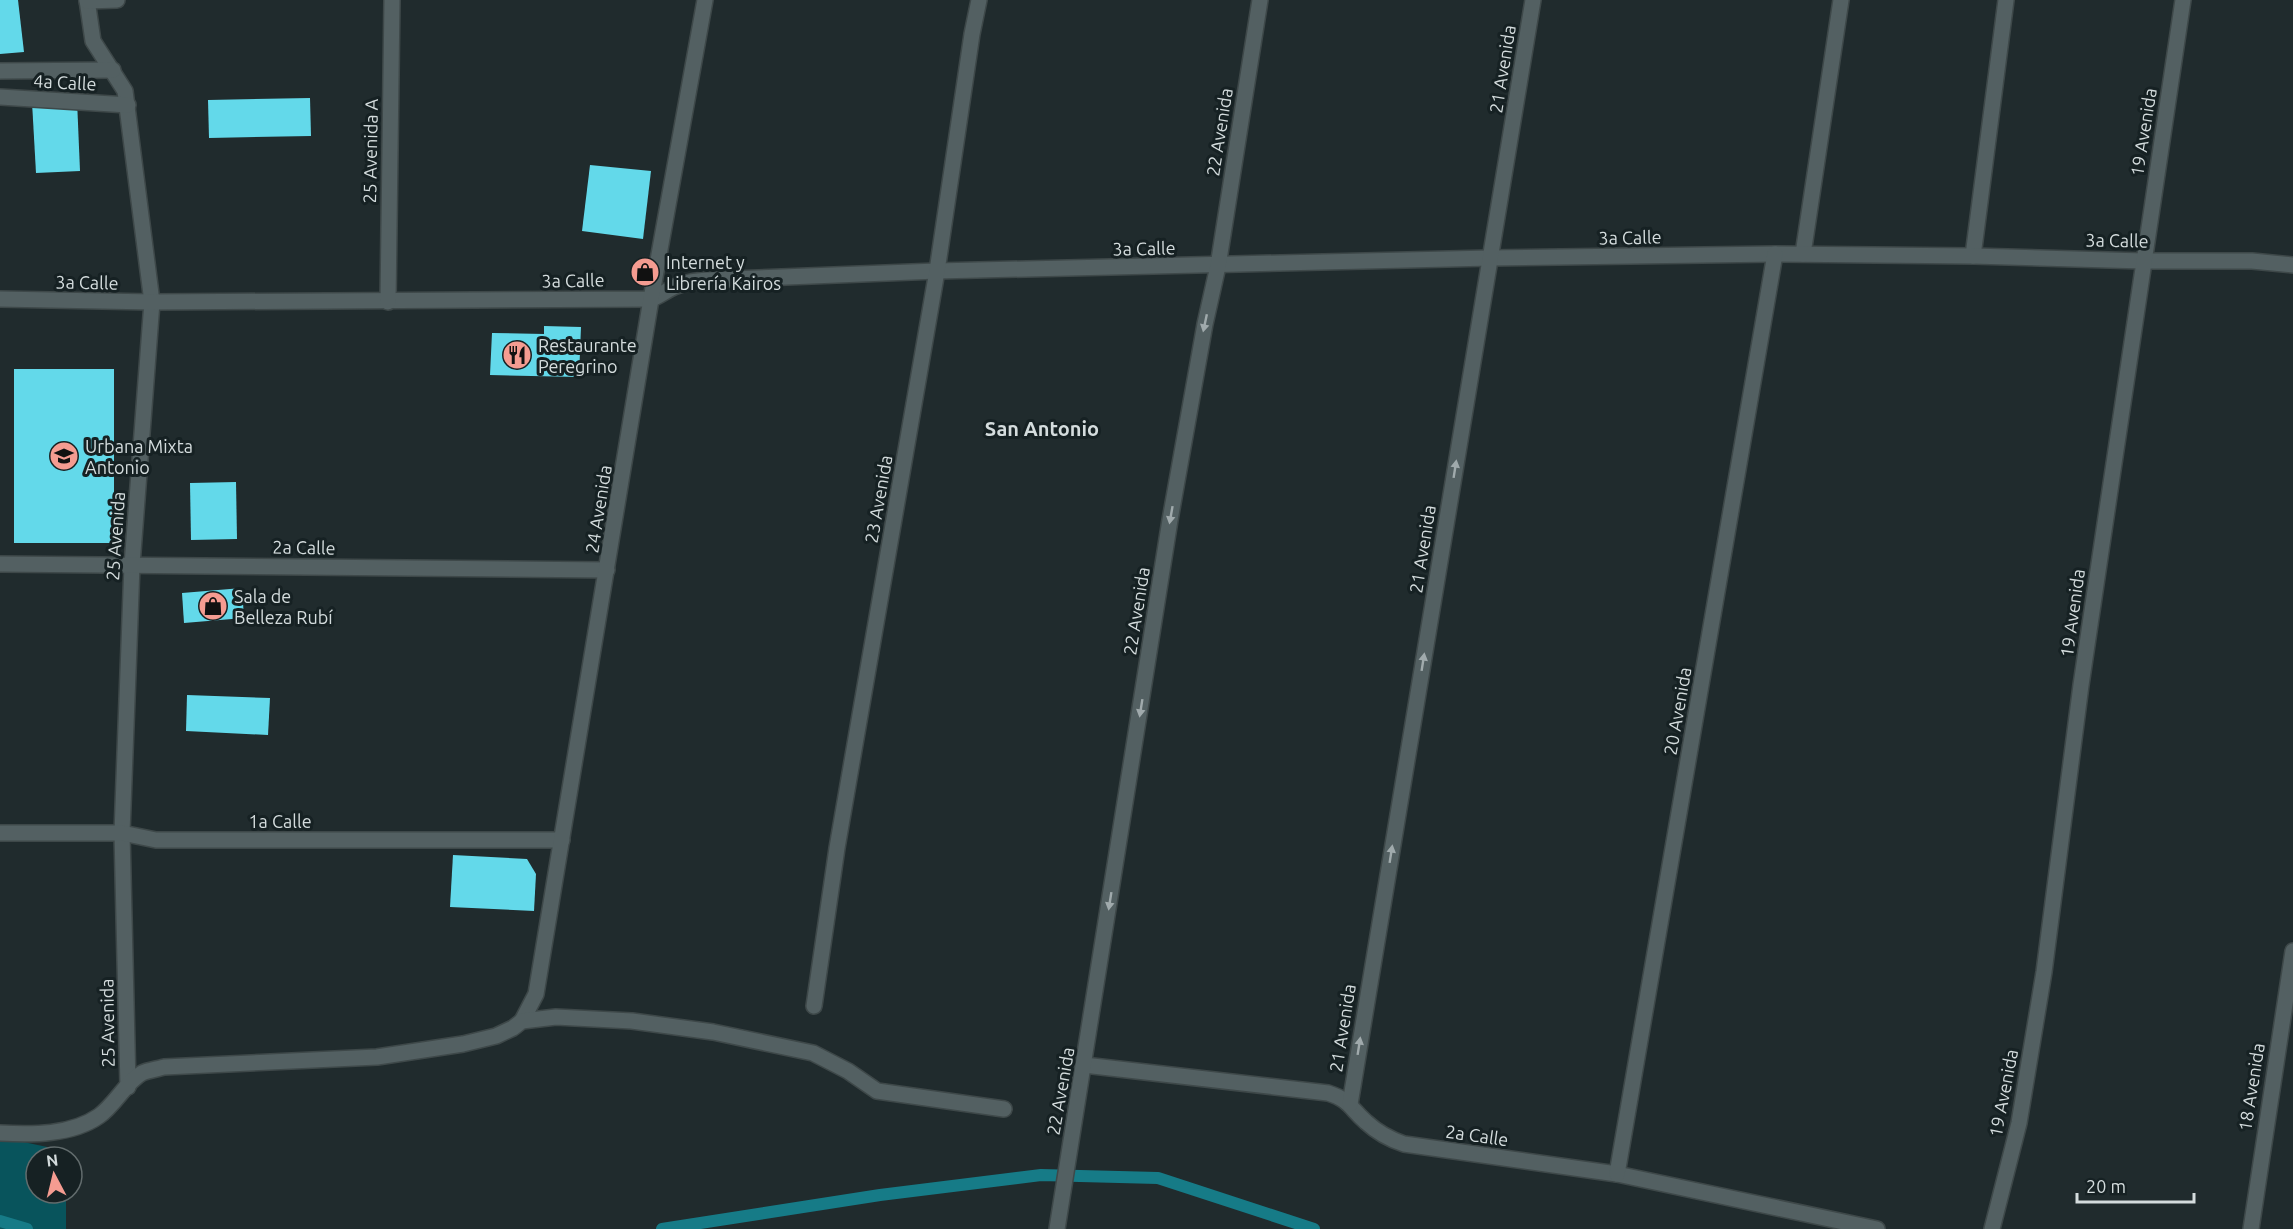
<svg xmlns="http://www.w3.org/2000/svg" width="2293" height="1229" viewBox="0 0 2293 1229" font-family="Ubuntu,sans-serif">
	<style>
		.green { fill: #08545c }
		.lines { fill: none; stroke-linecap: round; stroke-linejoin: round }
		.stream { stroke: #167b87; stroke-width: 12 }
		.building { fill: #63d9ea }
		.minor-casing { stroke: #3e4849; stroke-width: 18 }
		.minor { stroke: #536062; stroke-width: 15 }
		.oneway { fill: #a0aaac }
		.labels { text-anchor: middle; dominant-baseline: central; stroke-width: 6; stroke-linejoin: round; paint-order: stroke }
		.street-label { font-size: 18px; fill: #d4dcdd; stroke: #162123 }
		.poi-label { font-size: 18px; fill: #d4dcdd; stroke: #162123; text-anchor: start }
		.neighbourhood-label { font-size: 20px; font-weight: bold; fill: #d4dcdd; stroke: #162123 }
	</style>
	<rect width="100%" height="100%" fill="#202b2d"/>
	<polygon class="green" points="0,1137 66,1151 66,1157 36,1157 36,1193 66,1193 66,1229 0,1229"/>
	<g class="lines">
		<g class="stream">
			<polyline points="0,1221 27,1229"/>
			<polyline points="662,1229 880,1195 1041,1175 1158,1178 1314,1229"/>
		</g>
	</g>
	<g class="building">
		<polygon points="0,0 18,0 24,52 0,54"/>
		<polygon points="310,98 311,136 209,138 208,100"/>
		<polygon points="77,100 80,171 36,173 32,102"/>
		<polygon points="590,165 651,171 643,239 582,231"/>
		<polygon points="544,326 581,327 579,377 490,375 492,333 544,334"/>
		<rect x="14" y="369" width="100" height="174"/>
		<polygon points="236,482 237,539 191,540 190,483"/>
		<polygon points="242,588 244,618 184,623 182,593"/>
		<polygon points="187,695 270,698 268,735 186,731"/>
		<polygon points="453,855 527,859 536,874 534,911 450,907"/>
	</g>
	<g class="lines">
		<g class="minor-casing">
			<g id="minor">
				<polyline points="87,0 93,41 125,91 152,302 132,565 122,833 128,1087"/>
				<polyline points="87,1 117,0"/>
				<polyline points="0,71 113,70"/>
				<polyline points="0,97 128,105"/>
				<polyline points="1803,254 1841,0"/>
				<polyline points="1973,256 2006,0"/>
				<path d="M0 299 152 302 651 299C660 296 665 291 674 287 685 282 696 281 708 280L937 271 1490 258 1775 254 1973 256 2143 261H2252L2293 265"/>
				<polyline points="388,302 392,0"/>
				<polyline points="0,564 607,570"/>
				<polyline points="0,833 122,833 156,840 562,840"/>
				<polyline points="814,1006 837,848 937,271 972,34 979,0"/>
				<polyline points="522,1021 536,994 651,299 705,0"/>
				<path d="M1084 1065 1328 1093C1350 1100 1350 1108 1366 1122 1378 1133 1389 1139 1404 1144L1617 1174 1877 1229"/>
				<polyline points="1350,1104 1533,0"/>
				<path d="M0 1133C32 1135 72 1135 99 1116 115 1105 126 1082 142 1073 148 1070 158 1069 164 1067L377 1057 463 1044 496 1036 513 1028 522 1021 556 1017 632 1021 713 1032 813 1053 848 1071 877 1091 1004 1109"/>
				<polyline points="1617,1174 1775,254"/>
				<polyline points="1057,1229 1170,520 1205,324 1218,266 1260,0"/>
				<polyline points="1992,1229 2019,1123 2044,972 2081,685 2183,0"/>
				<polyline points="2251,1229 2293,951"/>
			</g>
		</g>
		<use href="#minor" class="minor"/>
	</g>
	<defs><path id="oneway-solid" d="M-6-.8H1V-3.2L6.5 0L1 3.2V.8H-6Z" transform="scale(1.5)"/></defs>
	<g class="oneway">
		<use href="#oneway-solid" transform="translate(1205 323) rotate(102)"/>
		<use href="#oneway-solid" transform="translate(1455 469) rotate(-81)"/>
		<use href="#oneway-solid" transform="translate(1171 515) rotate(100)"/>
		<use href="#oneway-solid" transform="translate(1423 662) rotate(-81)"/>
		<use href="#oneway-solid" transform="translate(1141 708) rotate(99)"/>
		<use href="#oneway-solid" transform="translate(1391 854) rotate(-81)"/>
		<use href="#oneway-solid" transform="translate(1110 901) rotate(99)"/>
		<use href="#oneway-solid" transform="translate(1359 1046) rotate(-81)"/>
	</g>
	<defs>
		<g id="shop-disc" transform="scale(1.5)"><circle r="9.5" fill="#f59c91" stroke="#162123"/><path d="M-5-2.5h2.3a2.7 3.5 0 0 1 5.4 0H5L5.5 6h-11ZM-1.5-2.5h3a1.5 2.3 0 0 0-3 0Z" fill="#111"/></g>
		<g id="restaurant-disc" transform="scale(1.5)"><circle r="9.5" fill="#f59c91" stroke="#162123"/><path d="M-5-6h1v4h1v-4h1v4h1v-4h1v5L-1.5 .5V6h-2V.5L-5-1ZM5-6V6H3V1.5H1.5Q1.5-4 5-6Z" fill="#111"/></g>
		<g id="school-disc" transform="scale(1.5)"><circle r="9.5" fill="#f59c91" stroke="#162123"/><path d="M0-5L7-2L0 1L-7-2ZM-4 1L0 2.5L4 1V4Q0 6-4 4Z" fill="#111"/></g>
	</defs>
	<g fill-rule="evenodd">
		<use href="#shop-disc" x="645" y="272"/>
		<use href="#restaurant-disc" x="517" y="355"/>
		<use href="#school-disc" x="64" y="456"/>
		<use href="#shop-disc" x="213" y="606"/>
	</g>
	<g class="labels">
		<g class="street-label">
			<text transform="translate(1502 69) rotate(-81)">21 Avenida</text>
			<text transform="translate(65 82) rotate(3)">4a Calle</text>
			<text transform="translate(1219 132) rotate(-81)">22 Avenida</text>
			<text transform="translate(2143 132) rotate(-81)">19 Avenida</text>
			<text transform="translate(370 151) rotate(-89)">25 Avenida A</text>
			<text transform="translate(1630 237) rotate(-1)">3a Calle</text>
			<text transform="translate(2117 240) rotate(1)">3a Calle</text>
			<text transform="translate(1144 248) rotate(-1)">3a Calle</text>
			<text transform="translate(573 280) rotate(-1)">3a Calle</text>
			<text transform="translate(87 282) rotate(1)">3a Calle</text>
			<text transform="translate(878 499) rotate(-80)">23 Avenida</text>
			<text transform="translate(598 509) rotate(-81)">24 Avenida</text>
			<text transform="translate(115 536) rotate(-86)">25 Avenida</text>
			<text transform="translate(304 547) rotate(1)">2a Calle</text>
			<text transform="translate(1422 549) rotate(-81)">21 Avenida</text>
			<text transform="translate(1136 611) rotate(-81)">22 Avenida</text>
			<text transform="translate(2072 613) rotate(-82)">19 Avenida</text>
			<text transform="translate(1677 711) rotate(-80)">20 Avenida</text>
			<text x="280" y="821">1a Calle</text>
			<text transform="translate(107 1023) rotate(-91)">25 Avenida</text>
			<text transform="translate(1342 1028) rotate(-81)">21 Avenida</text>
			<text transform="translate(2251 1087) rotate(-81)">18 Avenida</text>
			<text transform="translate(1060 1091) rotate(-80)">22 Avenida</text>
			<text transform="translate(2003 1093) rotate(-79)">19 Avenida</text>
			<text transform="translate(1477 1135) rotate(8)">2a Calle</text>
		</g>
		<g class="poi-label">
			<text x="666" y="262">Internet y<tspan x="666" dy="21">Librería Kairos</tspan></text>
			<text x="538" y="345">Restaurante<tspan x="538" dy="21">Peregrino</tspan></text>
			<text x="85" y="446">Urbana Mixta<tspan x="85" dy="21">Antonio</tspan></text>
			<text x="234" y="596">Sala de<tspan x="234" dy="21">Belleza Rubí</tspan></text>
		</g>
		<g class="neighbourhood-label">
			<text x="1042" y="428">San Antonio</text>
		</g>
	</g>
	<g transform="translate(54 1175) rotate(353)"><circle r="28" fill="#162123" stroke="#626c6d" stroke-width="1.5"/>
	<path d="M0-4.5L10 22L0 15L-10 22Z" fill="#f59c91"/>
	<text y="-9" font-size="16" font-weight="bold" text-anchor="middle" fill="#d4dcdd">N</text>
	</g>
	<path d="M2077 1193v9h117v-9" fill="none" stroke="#d4dcdd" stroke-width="3"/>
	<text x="2086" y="1193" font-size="18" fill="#d4dcdd" stroke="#162123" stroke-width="4.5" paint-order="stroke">20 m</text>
</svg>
